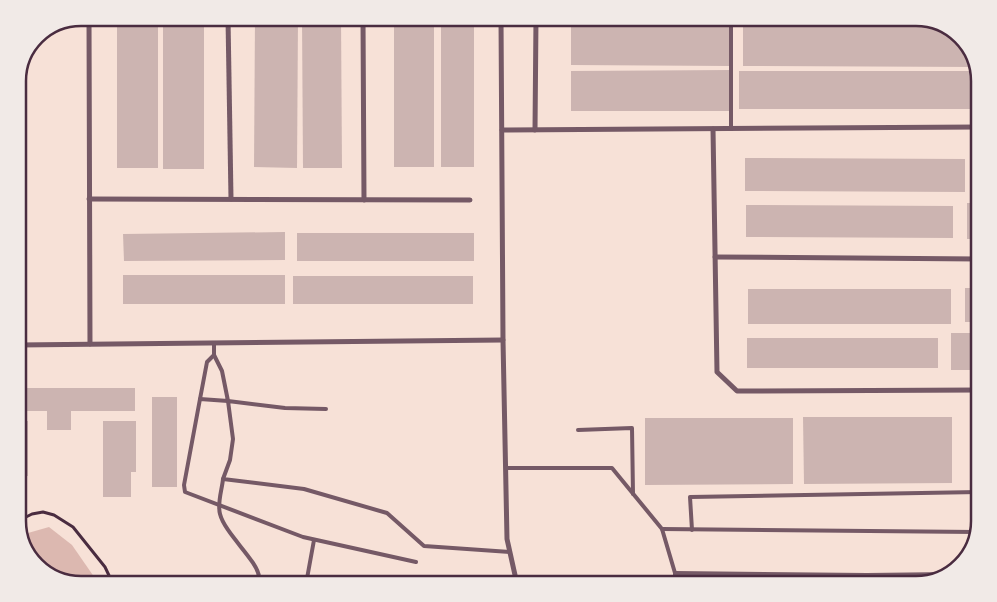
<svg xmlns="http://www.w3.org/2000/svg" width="997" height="602" viewBox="0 0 997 602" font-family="'Fira Sans Condensed',sans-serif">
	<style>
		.water { fill: #dcb8b0 }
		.building { fill: #ccb4b1 }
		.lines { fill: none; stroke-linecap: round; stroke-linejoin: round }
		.path { stroke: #4a2c40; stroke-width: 3 }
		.service { stroke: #755966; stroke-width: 4 }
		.minor { stroke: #755966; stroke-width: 5 }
		.rim { fill: none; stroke: #4a2c40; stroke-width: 2.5 }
	</style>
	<rect width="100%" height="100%" fill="#f7e1d7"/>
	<polygon class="water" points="49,527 72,545 99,584 81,584 49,576 26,553 22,539 28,533"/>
	<g class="building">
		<rect x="117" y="18" width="41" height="150"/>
		<rect x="163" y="18" width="41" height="151"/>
		<polygon points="255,18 298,18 297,168 254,167"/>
		<polygon points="302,18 341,18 342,168 303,168"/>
		<rect x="394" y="18" width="40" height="149"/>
		<rect x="441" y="18" width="33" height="149"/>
		<polygon points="571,21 730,22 730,66 571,65"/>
		<polygon points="743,22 937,23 948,26 971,49 976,67 743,66"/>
		<polygon points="731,70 731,111 571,111 571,71"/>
		<rect x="739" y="71" width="236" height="38"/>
		<polygon points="745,158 965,159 965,192 745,191"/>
		<polygon points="974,160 979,160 979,193 973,193"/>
		<rect x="967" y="203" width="12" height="36"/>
		<polygon points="746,205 953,206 953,238 746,237"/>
		<polygon points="285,232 285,260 124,261 123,234"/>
		<rect x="297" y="233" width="177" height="28"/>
		<rect x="123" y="275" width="162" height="29"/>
		<rect x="293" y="276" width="180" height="28"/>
		<rect x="965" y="288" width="14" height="34"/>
		<rect x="748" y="289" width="203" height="35"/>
		<rect x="951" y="333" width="28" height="37"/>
		<rect x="747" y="338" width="191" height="30"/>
		<polygon points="18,388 135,388 135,411 71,411 71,430 47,430 47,411 18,411"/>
		<rect x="152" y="397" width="25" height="90"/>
		<polygon points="803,417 952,417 952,483 804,484"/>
		<polygon points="645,418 793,418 793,484 645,485"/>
		<rect x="18" y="421" width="10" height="55"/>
		<polygon points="103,421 136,421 136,472 131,472 131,497 103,497"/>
	</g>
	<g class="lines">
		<polyline class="path" points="18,521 32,514 43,512 54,515 73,527 105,567 113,584"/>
		<g class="service">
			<polyline points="731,18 731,129"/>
			<polyline points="214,343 214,355 222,371 228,401 200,399 184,485 185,492 303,537 416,562"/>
			<polyline points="200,399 207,362 214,355"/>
			<polyline points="326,409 285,408 228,401 233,439 230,460 223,479 304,489 387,513 424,546 510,552"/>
			<polyline points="578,430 632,428 633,494"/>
			<polyline points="506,468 612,468 662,529 675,573 675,584"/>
			<path d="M223 479C222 490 217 503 220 514 225 534 258 561 259 577 259 579 258 582 257 584"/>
			<polyline points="662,529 976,532"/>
			<polyline points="692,530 690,497 979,492"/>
			<polyline points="675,573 867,575 950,574"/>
			<polyline points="306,584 314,540"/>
			<polyline points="867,584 867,575"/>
		</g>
		<g class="minor">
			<polyline points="89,18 90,344"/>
			<polyline points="228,18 231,199"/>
			<polyline points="363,18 364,200"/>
			<polyline points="501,18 503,340 507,539 517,584"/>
			<polyline points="713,129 717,372 737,391 979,390"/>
			<polyline points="502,130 979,127"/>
			<polyline points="535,130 536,18"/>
			<polyline points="89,199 470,200"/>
			<polyline points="715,257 979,259"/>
			<polyline points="18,345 503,340"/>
		</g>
	</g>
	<path d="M0 0H997V602H0ZM81 26H916A55 55 0 0 1 971 81V521A55 55 0 0 1 916 576H81A55 55 0 0 1 26 521V81A55 55 0 0 1 81 26Z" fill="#f1eae7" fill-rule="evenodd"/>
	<path class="rim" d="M81 26H916A55 55 0 0 1 971 81V521A55 55 0 0 1 916 576H81A55 55 0 0 1 26 521V81A55 55 0 0 1 81 26Z"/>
</svg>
